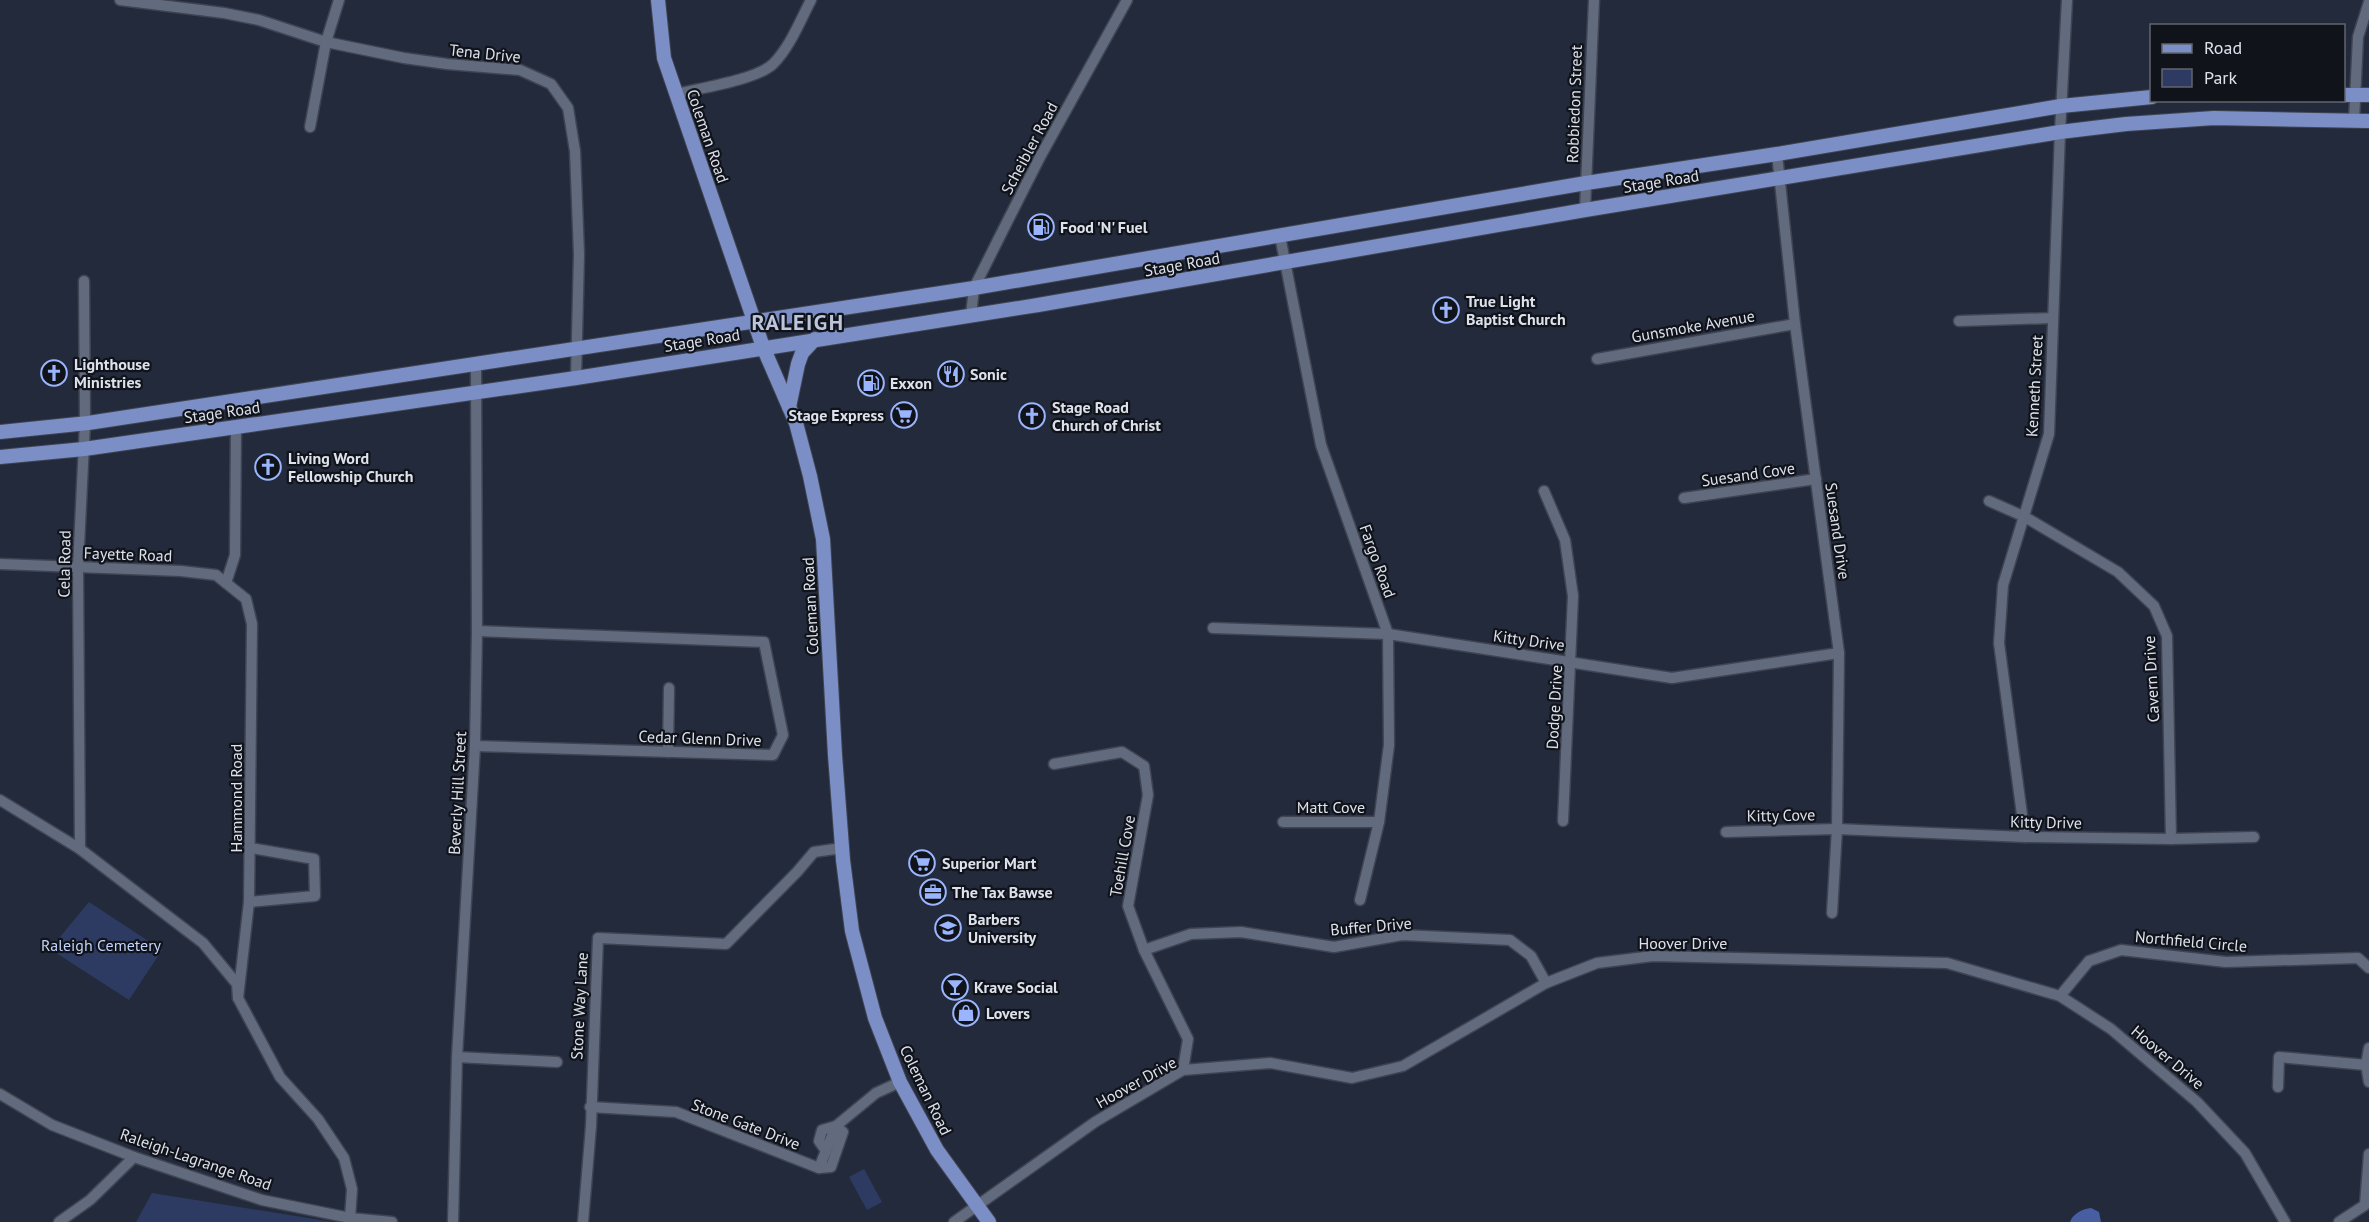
<svg xmlns="http://www.w3.org/2000/svg" width="2369" height="1222" viewBox="0 0 2369 1222" font-family="'PT Sans',sans-serif">
	<style>
		.green { fill: #2d3b62 }
		.water { fill: #475ea2 }
		.lines { fill: none; stroke-linecap: round; stroke-linejoin: round }
		.minor-casing { stroke: #3f4452; stroke-width: 13 }
		.major-casing { stroke: #3f4452; stroke-width: 16 }
		.minor { stroke: #626a7e; stroke-width: 10 }
		.major { stroke: #7b8fc6; stroke-width: 14 }
		.labels { text-anchor: middle; dominant-baseline: central; stroke-width: 4.5; stroke-linejoin: round; paint-order: stroke }
		.street-label { font-size: 16px; fill: #dce1ec; stroke: #10131a }
		.poi-label { font-size: 16px; font-weight: bold; fill: #dce1ec; stroke: #10131a; text-anchor: start }
		.park-label { font-size: 16px; fill: #c2d2f9; stroke: #10131a }
		.district-label { font-size: 22px; font-weight: bold; letter-spacing: 1.5px; fill: #bcc5db; stroke: #10131a }
	</style>
	<rect width="100%" height="100%" fill="#232a3b"/>
	<g class="green">
		<polygon points="89,902 162,950 129,1000 50,949"/>
		<polygon points="864,1169 882,1202 867,1210 849,1177"/>
		<polygon points="152,1193 333,1222 136,1222"/>
	</g>
	<path class="water" d="M2091 1208 2099 1212 2101 1222H2070C2073 1213 2083 1209 2091 1208Z"/>
	<g class="lines">
		<g class="minor-casing">
			<g id="minor">
				<polyline points="120,0 224,13 259,20 326,42 404,58 447,64 520,70 551,84 568,108 575,151 579,254 576,378"/>
				<path d="M676 94C700 88 756 80 773 64 790 47 800 21 811 0"/>
				<polyline points="2354,121 2358,37 2369,2"/>
				<polyline points="310,127 326,42 339,0"/>
				<polyline points="1777,154 1795,324 1839,653 1837,829 1832,913"/>
				<polyline points="1585,210 1594,0"/>
				<polyline points="1280,236 1321,445 1388,634 1389,745 1379,822 1360,900"/>
				<polyline points="971,315 974,288 998,240 1040,157 1127,0"/>
				<polyline points="1959,321 2052,318"/>
				<polyline points="1597,359 1795,324"/>
				<polyline points="1544,491 1565,540 1573,596 1563,821"/>
				<polyline points="1684,498 1816,479"/>
				<polyline points="1989,501 2025,517 2118,572 2154,606 2167,636 2171,839"/>
				<polyline points="0,564 181,571 216,575 246,599 252,624 249,902 238,998"/>
				<polyline points="226,583 235,555 236,427"/>
				<polyline points="1213,628 1388,634 1672,678 1839,653"/>
				<polyline points="475,746 773,755 783,735 764,642 477,631"/>
				<polyline points="668,752 669,688"/>
				<polyline points="1054,764 1122,752 1144,766 1148,795 1128,906 1144,950 1188,1039 1183,1070"/>
				<polyline points="0,800 80,849 203,943 237,984 238,998 280,1077 318,1119 344,1158 352,1189 350,1218"/>
				<polyline points="1283,822 1379,822"/>
				<polyline points="1726,832 1837,829 2025,837 2171,839 2254,837"/>
				<polyline points="2025,837 1999,643 2003,585 2049,434 2060,132 2067,0"/>
				<polyline points="80,849 78,567 85,423 84,281"/>
				<polyline points="249,902 315,896 314,859 251,848"/>
				<polyline points="1144,950 1191,934 1241,932 1334,947 1402,935 1510,940 1531,956 1546,983"/>
				<polyline points="2060,996 2089,961 2121,950 2226,962 2358,958 2369,968"/>
				<polyline points="2369,1048 2366,1065 2369,1082"/>
				<polyline points="457,1057 557,1062"/>
				<polyline points="2278,1087 2279,1057 2366,1065"/>
				<polyline points="0,1094 52,1125 134,1157 262,1200 350,1218 392,1222"/>
				<polyline points="590,1107 676,1112 819,1168 831,1167 843,1132 836,1126"/>
				<polyline points="826,1151 819,1141 822,1130 836,1126"/>
				<polyline points="819,1168 836,1126 876,1093 900,1082"/>
				<polyline points="59,1222 90,1200 134,1157"/>
				<polyline points="453,1222 457,1057 475,746 477,631 476,365"/>
				<polyline points="583,1222 591,1126 598,938 726,944 797,872 814,852 842,848"/>
				<polyline points="954,1222 1095,1122 1183,1070 1270,1063 1352,1078 1403,1066 1546,983 1597,963 1653,956 1947,963 2060,996 2111,1029 2197,1102 2245,1153 2285,1222"/>
				<polyline points="2339,1222 2365,1205 2369,1154"/>
			</g>
		</g>
		<g class="major-casing">
			<g id="major">
				<polyline points="658,0 664,58 763,347 796,423 810,476 823,539 835,755 843,860 852,931 875,1018 900,1082 937,1150 989,1222"/>
				<polyline points="2344,95 2369,95"/>
				<polyline points="789,407 798,364 802,353 815,339"/>
				<polyline points="0,432 88,423 974,288 1586,183 1777,154 2061,106 2152,97"/>
				<polyline points="0,457 84,449 576,378 1038,305 1585,210 2060,132 2126,124 2214,118 2369,121"/>
			</g>
		</g>
		<use href="#minor" class="minor"/>
		<use href="#major" class="major"/>
	</g>
	<defs>
		<g id="fuel-ring" transform="scale(1.35)"><circle r="9.5" fill="#10131a" stroke="#9ab5fd" stroke-width="1.5"/><path d="M-5.5-6h7V0h2V4h1.3V-2.5L3-4.5l.8-.8L6-3V5H2.5V1h-1V6h-7ZM-4.2-4.7v3.2H.2V-4.7Z" fill="#9ab5fd"/></g>
		<g id="church-ring" transform="scale(1.35)"><circle r="9.5" fill="#10131a" stroke="#9ab5fd" stroke-width="1.5"/><path d="M-1.2-6h2.4v3.5h3.3v2.4h-3.3V6h-2.4V-.1h-3.3v-2.4h3.3Z" fill="#9ab5fd"/></g>
		<g id="restaurant-ring" transform="scale(1.35)"><circle r="9.5" fill="#10131a" stroke="#9ab5fd" stroke-width="1.5"/><path d="M-5-6h1v4h1v-4h1v4h1v-4h1v5L-1.5 .5V6h-2V.5L-5-1ZM5-6V6H3V1.5H1.5Q1.5-4 5-6Z" fill="#9ab5fd"/></g>
		<g id="supermarket-ring" transform="scale(1.35)"><circle r="9.5" fill="#10131a" stroke="#9ab5fd" stroke-width="1.5"/><path d="M-6-5.5h2.5l.6 2H6L4.5 2H-2.5L-4.4-4H-6ZM-1.5 3.2a1.3 1.3 0 1 0 .1 0ZM3 3.2a1.3 1.3 0 1 0 .1 0Z" fill="#9ab5fd"/></g>
		<g id="office-ring" transform="scale(1.35)"><circle r="9.5" fill="#10131a" stroke="#9ab5fd" stroke-width="1.5"/><path d="M-6-3h4V-5.5h4V-3h4V5H-6ZM-1-4.5V-3h2v-1.5ZM-6 0V1H6V0Z" fill="#9ab5fd"/></g>
		<g id="school-ring" transform="scale(1.35)"><circle r="9.5" fill="#10131a" stroke="#9ab5fd" stroke-width="1.5"/><path d="M0-5L7-2L0 1L-7-2ZM-4 1L0 2.5L4 1V4Q0 6-4 4Z" fill="#9ab5fd"/></g>
		<g id="bar-ring" transform="scale(1.35)"><circle r="9.5" fill="#10131a" stroke="#9ab5fd" stroke-width="1.5"/><path d="M-6-5H6L.8 .8V4.5H3.5V6h-7V4.5H-.8V.8Z" fill="#9ab5fd"/></g>
		<g id="shop-ring" transform="scale(1.35)"><circle r="9.5" fill="#10131a" stroke="#9ab5fd" stroke-width="1.5"/><path d="M-5-2.5h2.3a2.7 3.5 0 0 1 5.4 0H5L5.5 6h-11ZM-1.5-2.5h3a1.5 2.3 0 0 0-3 0Z" fill="#9ab5fd"/></g>
	</defs>
	<g fill-rule="evenodd">
		<use href="#fuel-ring" x="1041" y="227"/>
		<use href="#church-ring" x="1446" y="310"/>
		<use href="#church-ring" x="54" y="373"/>
		<use href="#restaurant-ring" x="951" y="374"/>
		<use href="#fuel-ring" x="871" y="383"/>
		<use href="#supermarket-ring" x="904" y="415"/>
		<use href="#church-ring" x="1032" y="416"/>
		<use href="#church-ring" x="268" y="467"/>
		<use href="#supermarket-ring" x="922" y="863"/>
		<use href="#office-ring" x="933" y="892"/>
		<use href="#school-ring" x="948" y="928"/>
		<use href="#bar-ring" x="955" y="987"/>
		<use href="#shop-ring" x="966" y="1013"/>
	</g>
	<g class="labels">
		<g class="street-label">
			<text transform="translate(485 53) rotate(6)">Tena Drive</text>
			<text transform="translate(1574 104) rotate(-88)">Robbiedon Street</text>
			<text transform="translate(708 136) rotate(71)">Coleman Road</text>
			<text transform="translate(1029 148) rotate(-62)">Scheibler Road</text>
			<text transform="translate(1661 181) rotate(-9)">Stage Road</text>
			<text transform="translate(1182 264) rotate(-10)">Stage Road</text>
			<text transform="translate(1693 326) rotate(-10)">Gunsmoke Avenue</text>
			<text transform="translate(702 340) rotate(-9)">Stage Road</text>
			<text transform="translate(2034 386) rotate(-87)">Kenneth Street</text>
			<text transform="translate(222 412) rotate(-8)">Stage Road</text>
			<text transform="translate(1748 474) rotate(-8)">Suesand Cove</text>
			<text transform="translate(1838 531) rotate(82)">Suesand Drive</text>
			<text transform="translate(128 554) rotate(2)">Fayette Road</text>
			<text transform="translate(1378 561) rotate(70)">Fargo Road</text>
			<text transform="translate(64 564) rotate(-89)">Cela Road</text>
			<text transform="translate(810 606) rotate(-93)">Coleman Road</text>
			<text transform="translate(1529 640) rotate(8)">Kitty Drive</text>
			<text transform="translate(2151 679) rotate(-93)">Cavern Drive</text>
			<text transform="translate(1554 707) rotate(-87)">Dodge Drive</text>
			<text transform="translate(700 738) rotate(2)">Cedar Glenn Drive</text>
			<text transform="translate(457 793) rotate(-87)">Beverly Hill Street</text>
			<text transform="translate(236 798) rotate(-90)">Hammond Road</text>
			<text x="1331" y="807">Matt Cove</text>
			<text transform="translate(1781 815) rotate(-1)">Kitty Cove</text>
			<text transform="translate(2046 822) rotate(1)">Kitty Drive</text>
			<text transform="translate(1122 856) rotate(-80)">Toehill Cove</text>
			<text transform="translate(1371 926) rotate(-5)">Buffer Drive</text>
			<text transform="translate(2191 941) rotate(5)">Northfield Circle</text>
			<text x="1683" y="943">Hoover Drive</text>
			<text transform="translate(579 1006) rotate(-87)">Stone Way Lane</text>
			<text transform="translate(2168 1057) rotate(40)">Hoover Drive</text>
			<text transform="translate(1136 1082) rotate(-29)">Hoover Drive</text>
			<text transform="translate(926 1090) rotate(64)">Coleman Road</text>
			<text transform="translate(746 1124) rotate(21)">Stone Gate Drive</text>
			<text transform="translate(196 1159) rotate(19)">Raleigh-Lagrange Road</text>
		</g>
		<g class="poi-label">
			<text x="1060" y="227">Food 'N' Fuel</text>
			<text x="1466" y="301">True Light<tspan x="1466" dy="18">Baptist Church</tspan></text>
			<text x="74" y="364">Lighthouse<tspan x="74" dy="18">Ministries</tspan></text>
			<text x="970" y="374">Sonic</text>
			<text x="890" y="383">Exxon</text>
			<text x="1052" y="407">Stage Road<tspan x="1052" dy="18">Church of Christ</tspan></text>
			<text x="884" y="415" text-anchor="end">Stage Express</text>
			<text x="288" y="458">Living Word<tspan x="288" dy="18">Fellowship Church</tspan></text>
			<text x="942" y="863">Superior Mart</text>
			<text x="952" y="892">The Tax Bawse</text>
			<text x="968" y="919">Barbers<tspan x="968" dy="18">University</tspan></text>
			<text x="974" y="987">Krave Social</text>
			<text x="986" y="1013">Lovers</text>
		</g>
		<g class="park-label">
			<text x="101" y="945">Raleigh Cemetery</text>
		</g>
		<g class="district-label">
			<text x="798" y="322">RALEIGH</text>
		</g>
	</g>
	<rect x="2150" y="24" width="195" height="78" fill="#10131a" stroke="#62656e" stroke-width="1.5"/>
	<rect x="2162" y="44" width="30" height="9" fill="#7b8fc6" stroke="#62656e" stroke-width="1.5"/>
	<text x="2204" y="54" font-size="18" fill="#dce1ec">Road</text>
	<rect x="2162" y="69" width="30" height="18" fill="#2d3b62" stroke="#62656e" stroke-width="1.5"/>
	<text x="2204" y="84" font-size="18" fill="#dce1ec">Park</text>
</svg>
